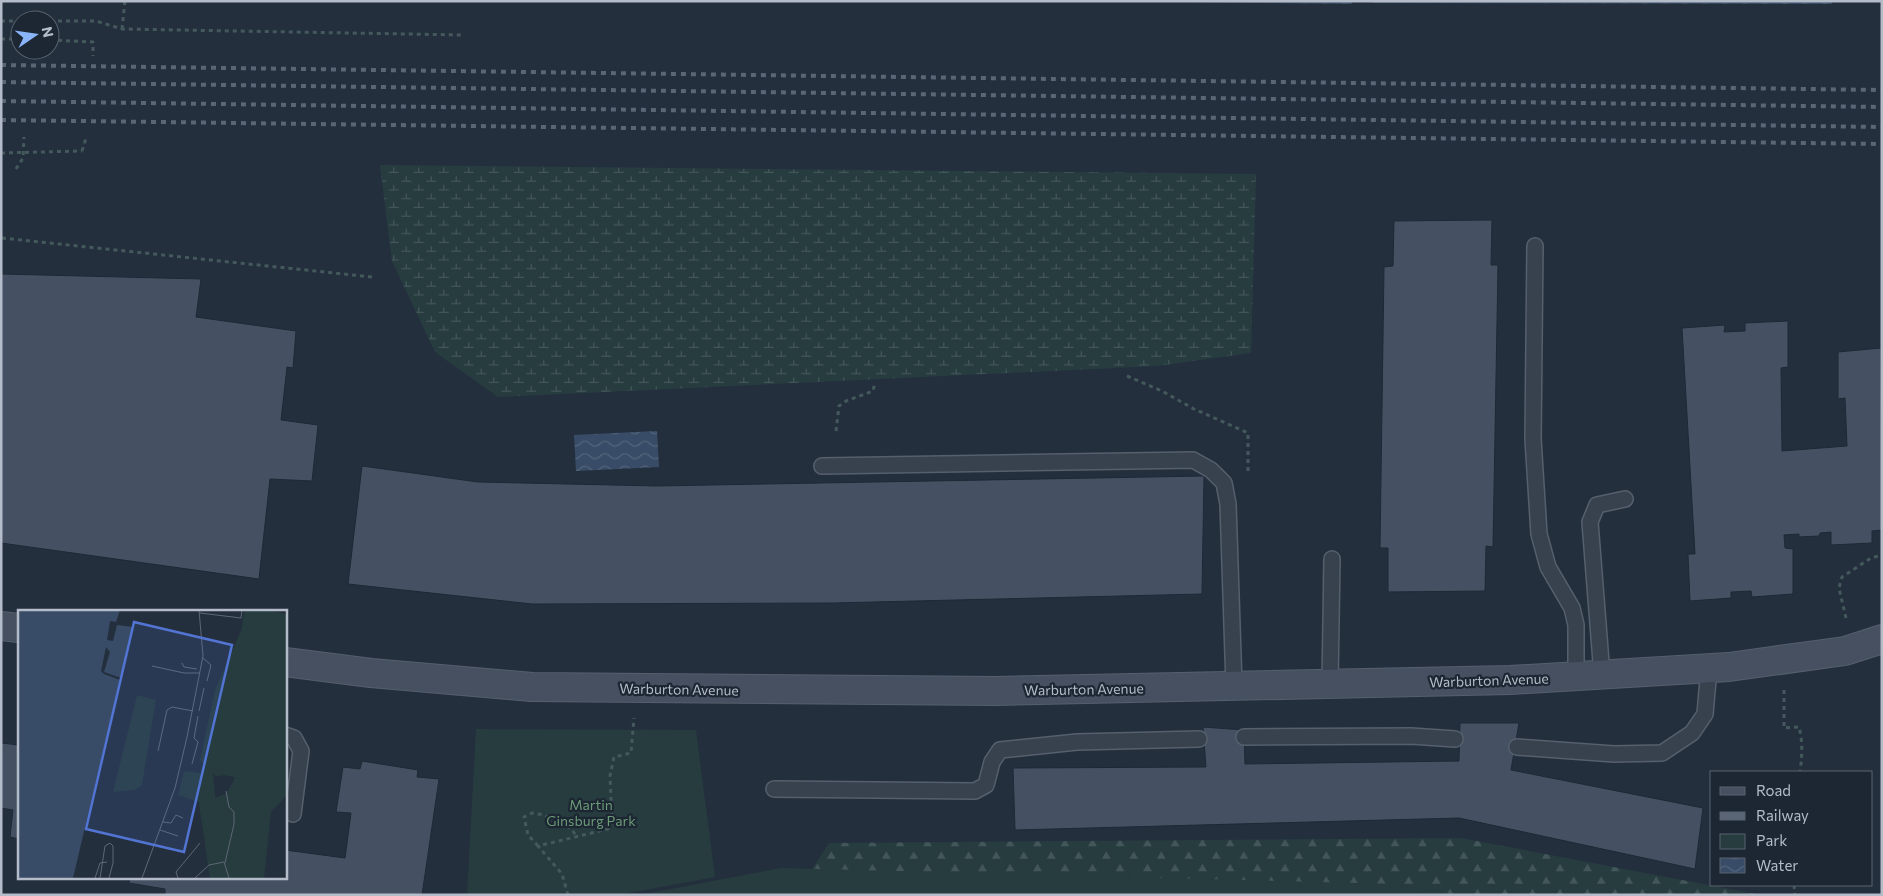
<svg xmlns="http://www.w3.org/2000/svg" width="1883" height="896" viewBox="0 0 1883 896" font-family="Commissioner,sans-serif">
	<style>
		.forest { fill: url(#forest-firs) }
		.wetland { fill: url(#wetland-marsh) }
		.green { fill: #263c3f }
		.water { fill: url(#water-waves) }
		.building { fill: #455162; stroke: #1f2835 }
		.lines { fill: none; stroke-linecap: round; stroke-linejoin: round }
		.lane-casing { stroke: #565f6c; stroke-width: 18 }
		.secondary-casing { stroke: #565f6c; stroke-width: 30 }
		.path { stroke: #44595c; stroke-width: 3; stroke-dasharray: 4 4; stroke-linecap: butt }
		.lane { stroke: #38414e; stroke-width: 15 }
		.secondary { stroke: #465061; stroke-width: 28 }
		.rail { stroke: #5a6575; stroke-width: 4; stroke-dasharray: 5 5; stroke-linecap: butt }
		.path-bridge { stroke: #44595c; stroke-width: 3; stroke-dasharray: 4 4; stroke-linecap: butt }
		.labels { text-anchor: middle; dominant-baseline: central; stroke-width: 4.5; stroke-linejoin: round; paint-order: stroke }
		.street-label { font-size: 14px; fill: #b4bcc9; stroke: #1d2633 }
		.park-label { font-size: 14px; fill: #6b9a76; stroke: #1d2633 }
		.inset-road { fill: none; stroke: #5e6776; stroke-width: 1 }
		.view { fill: #5274d3; fill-opacity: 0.15; stroke: #5274d3; stroke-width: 2.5 }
		.inset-edge { fill: none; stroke: #b4bcc9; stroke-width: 2.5 }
	</style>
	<defs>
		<pattern id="forest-firs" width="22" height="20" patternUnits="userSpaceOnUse" patternTransform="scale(1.25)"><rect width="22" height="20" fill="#263c3f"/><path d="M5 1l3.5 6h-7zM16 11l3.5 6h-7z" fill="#435659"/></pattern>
		<pattern id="wetland-marsh" width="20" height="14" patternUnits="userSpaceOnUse" patternTransform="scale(1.25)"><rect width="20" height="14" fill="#263c3f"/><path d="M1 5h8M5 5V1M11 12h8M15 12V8" fill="none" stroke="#435659"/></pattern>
		<pattern id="water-waves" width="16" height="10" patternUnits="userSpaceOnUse" patternTransform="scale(1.25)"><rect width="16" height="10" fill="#394c67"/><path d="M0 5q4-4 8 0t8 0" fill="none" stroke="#53647b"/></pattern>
	</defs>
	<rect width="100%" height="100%" fill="#242f3e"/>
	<polygon class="forest" points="1461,838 1761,895 795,895 829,843"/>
	<polygon class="wetland" points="380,165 1256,174 1251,353 1157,366 498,397 435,352 392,261"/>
	<g class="green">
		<polygon points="476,729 696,730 715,877 618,895 467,895"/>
		<polygon points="781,868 1392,884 1459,895 639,895"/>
	</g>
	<g class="water">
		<polygon points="1122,1 1352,1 1352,4"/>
		<polygon points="1373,1 1832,1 1832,4 1373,3"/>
		<polygon points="657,431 659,467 576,471 574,435"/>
	</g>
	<g class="building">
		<polygon points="1492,220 1491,265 1498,265 1493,547 1486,546 1485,591 1388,592 1388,548 1380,548 1384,267 1393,266 1394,221"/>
		<polygon points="1,274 201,279 196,317 296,331 293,368 287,367 281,420 318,425 312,481 270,479 259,579 1,543"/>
		<polygon points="1788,321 1788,367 1781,368 1782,451 1847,446 1845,398 1838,399 1838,352 1881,348 1882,530 1872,531 1872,543 1831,545 1831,532 1820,533 1819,536 1799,537 1799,534 1784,535 1785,548 1793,549 1793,594 1752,597 1751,591 1731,592 1731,598 1690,601 1688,554 1695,554 1682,328 1725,325 1724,332 1745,331 1745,323"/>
		<polygon points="362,466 478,482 657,486 1204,476 1202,594 833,603 532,604 348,584"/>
		<polygon points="1460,723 1519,723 1511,770 1703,808 1695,869 1459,818 1015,830 1013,768 1206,767 1203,727 1244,730 1245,764 1459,761"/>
		<polygon points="1,743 19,745 19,839 10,837 13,810 1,808"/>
		<polygon points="362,761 418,770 417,777 439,779 422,895 165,895 165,889 129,883 130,877 285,877 285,850 345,858 351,813 336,812 343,767 360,769"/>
	</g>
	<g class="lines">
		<g class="lane-casing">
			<g id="lane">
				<polyline points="1535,246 1533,439 1539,534 1548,567 1572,608 1576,625 1576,676"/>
				<polyline points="822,466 1193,460 1211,470 1224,483 1228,504 1234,686"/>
				<polyline points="1602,675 1590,522 1597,505 1625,499"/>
				<polyline points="1330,684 1332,559"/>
				<polyline points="285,735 294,738 301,751 293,814"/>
				<polyline points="1244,737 1411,736 1455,739"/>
				<polyline points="1517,747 1614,754 1662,753 1692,733 1705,714 1709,668"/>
				<polyline points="774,789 975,791 986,785 992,762 1000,750 1077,742 1199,739"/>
			</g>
		</g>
		<g class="secondary-casing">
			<g id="secondary">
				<polyline points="1,626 19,628"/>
				<polyline points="285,662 371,673 532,687 995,691 1510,680 1729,667 1845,651 1882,639"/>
			</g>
		</g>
		<g class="path">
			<polyline points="1,21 20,21"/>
			<polyline points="50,21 96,21 122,29 463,35"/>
			<polyline points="122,29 125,1"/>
			<polyline points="1,39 20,39"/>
			<polyline points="50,40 93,42 93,56"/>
			<polyline points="82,151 86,138"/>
			<polyline points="16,169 23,158 24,137"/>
			<polyline points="2,238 372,277"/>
			<polyline points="1127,376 1162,391 1194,409 1248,433 1248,474"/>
			<polyline points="836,431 839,406 846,401 873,391 875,382"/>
			<polyline points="1846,618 1839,588 1842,577 1871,558 1882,555"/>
			<path d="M1784 690V728L1799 727C1803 742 1802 757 1800 772"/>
			<polyline points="538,846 528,835 524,817 532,813 544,815 559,824 571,828 576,836"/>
			<polyline points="1794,885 1795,895"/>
			<polyline points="568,895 562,874 538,846 608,829 612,822 610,776 614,757 631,753 634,718"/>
		</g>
		<use href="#lane" class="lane"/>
		<use href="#secondary" class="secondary"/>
		<g class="rail">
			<polyline points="1,65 1882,90"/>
			<polyline points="1,82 1882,107"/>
			<polyline points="1,101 1882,127"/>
			<polyline points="1,120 1882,144"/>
		</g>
		<polyline class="path-bridge" points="1,153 82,151"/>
	</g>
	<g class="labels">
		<g class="street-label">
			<text transform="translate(1489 680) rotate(-2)">Warburton Avenue</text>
			<text transform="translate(679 689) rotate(1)">Warburton Avenue</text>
			<text transform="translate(1084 689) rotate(-1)">Warburton Avenue</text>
		</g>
		<g class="park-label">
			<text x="591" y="804">Martin<tspan x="591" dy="16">Ginsburg Park</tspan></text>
		</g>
	</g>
	<g transform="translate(18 610)">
		<rect width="269" height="269" fill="#242f3e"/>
		<path d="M226 0 255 3 269 185 253 202 246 268H192L179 180 195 167 193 180 197 188 209 183 219 164 198 166 182 150 197 80 224 18Z" fill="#263c3f"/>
		<path d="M119 85 138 90 124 175 117 180 95 182Z" fill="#263c3f"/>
		<path d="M227 0H255L269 5V177L195 163 203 248 191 250 182 179 181 192 160 185 166 161 183 163 200 88 230 16 225 14Z" fill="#263c3f"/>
		<path d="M0 0H102L98 12 92 11 89 30 95 31 99 15 115 17 103 68 86 62 92 42 88 37 83 61 86 64 102 70 55 268H0Z" fill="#394c67"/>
		<path class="inset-road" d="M182 3 223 8 224 0M185 48 193 55 189 71M164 53 166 57 179 59M134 56 166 63H182M181 101 186 78M140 141 149 100 154 97 175 101M174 154 180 132 176 128 180 106M145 212 153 213 158 205 165 208M142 220 160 226M207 253 216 214V202L211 197 208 181M77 268 82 253 89 252M82 268 87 236 92 233 95 236V253L91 268M124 268 157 178 169 127 185 46 181 0M160 268 158 262 182 233M177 268 191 255 206 252 211 268"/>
		<path class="view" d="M116 12 214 35 166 242 68 219Z"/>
		<rect width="269" height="269" class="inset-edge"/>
	</g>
	<rect width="1883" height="896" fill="none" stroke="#b4bcc9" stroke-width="5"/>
	<rect x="1710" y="771" width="162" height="115" fill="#1d2633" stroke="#59626f"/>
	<rect x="1720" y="787" width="25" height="8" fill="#465061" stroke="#59626f"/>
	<text x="1756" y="796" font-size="15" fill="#b4bcc9">Road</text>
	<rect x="1720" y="812" width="25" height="8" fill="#5a6575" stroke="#59626f"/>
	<text x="1756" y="821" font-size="15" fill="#b4bcc9">Railway</text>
	<rect x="1720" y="834" width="25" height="15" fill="#263c3f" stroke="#59626f"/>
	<text x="1756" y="846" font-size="15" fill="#b4bcc9">Park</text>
	<rect x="1720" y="858" width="25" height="15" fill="url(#water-waves)" stroke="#59626f"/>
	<text x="1756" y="871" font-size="15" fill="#b4bcc9">Water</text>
	<g transform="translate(35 35) rotate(77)"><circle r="24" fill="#1d2633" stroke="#59626f"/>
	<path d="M0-4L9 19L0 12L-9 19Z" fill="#8ab4f8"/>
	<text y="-8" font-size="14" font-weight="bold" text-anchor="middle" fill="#b4bcc9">N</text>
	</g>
</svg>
